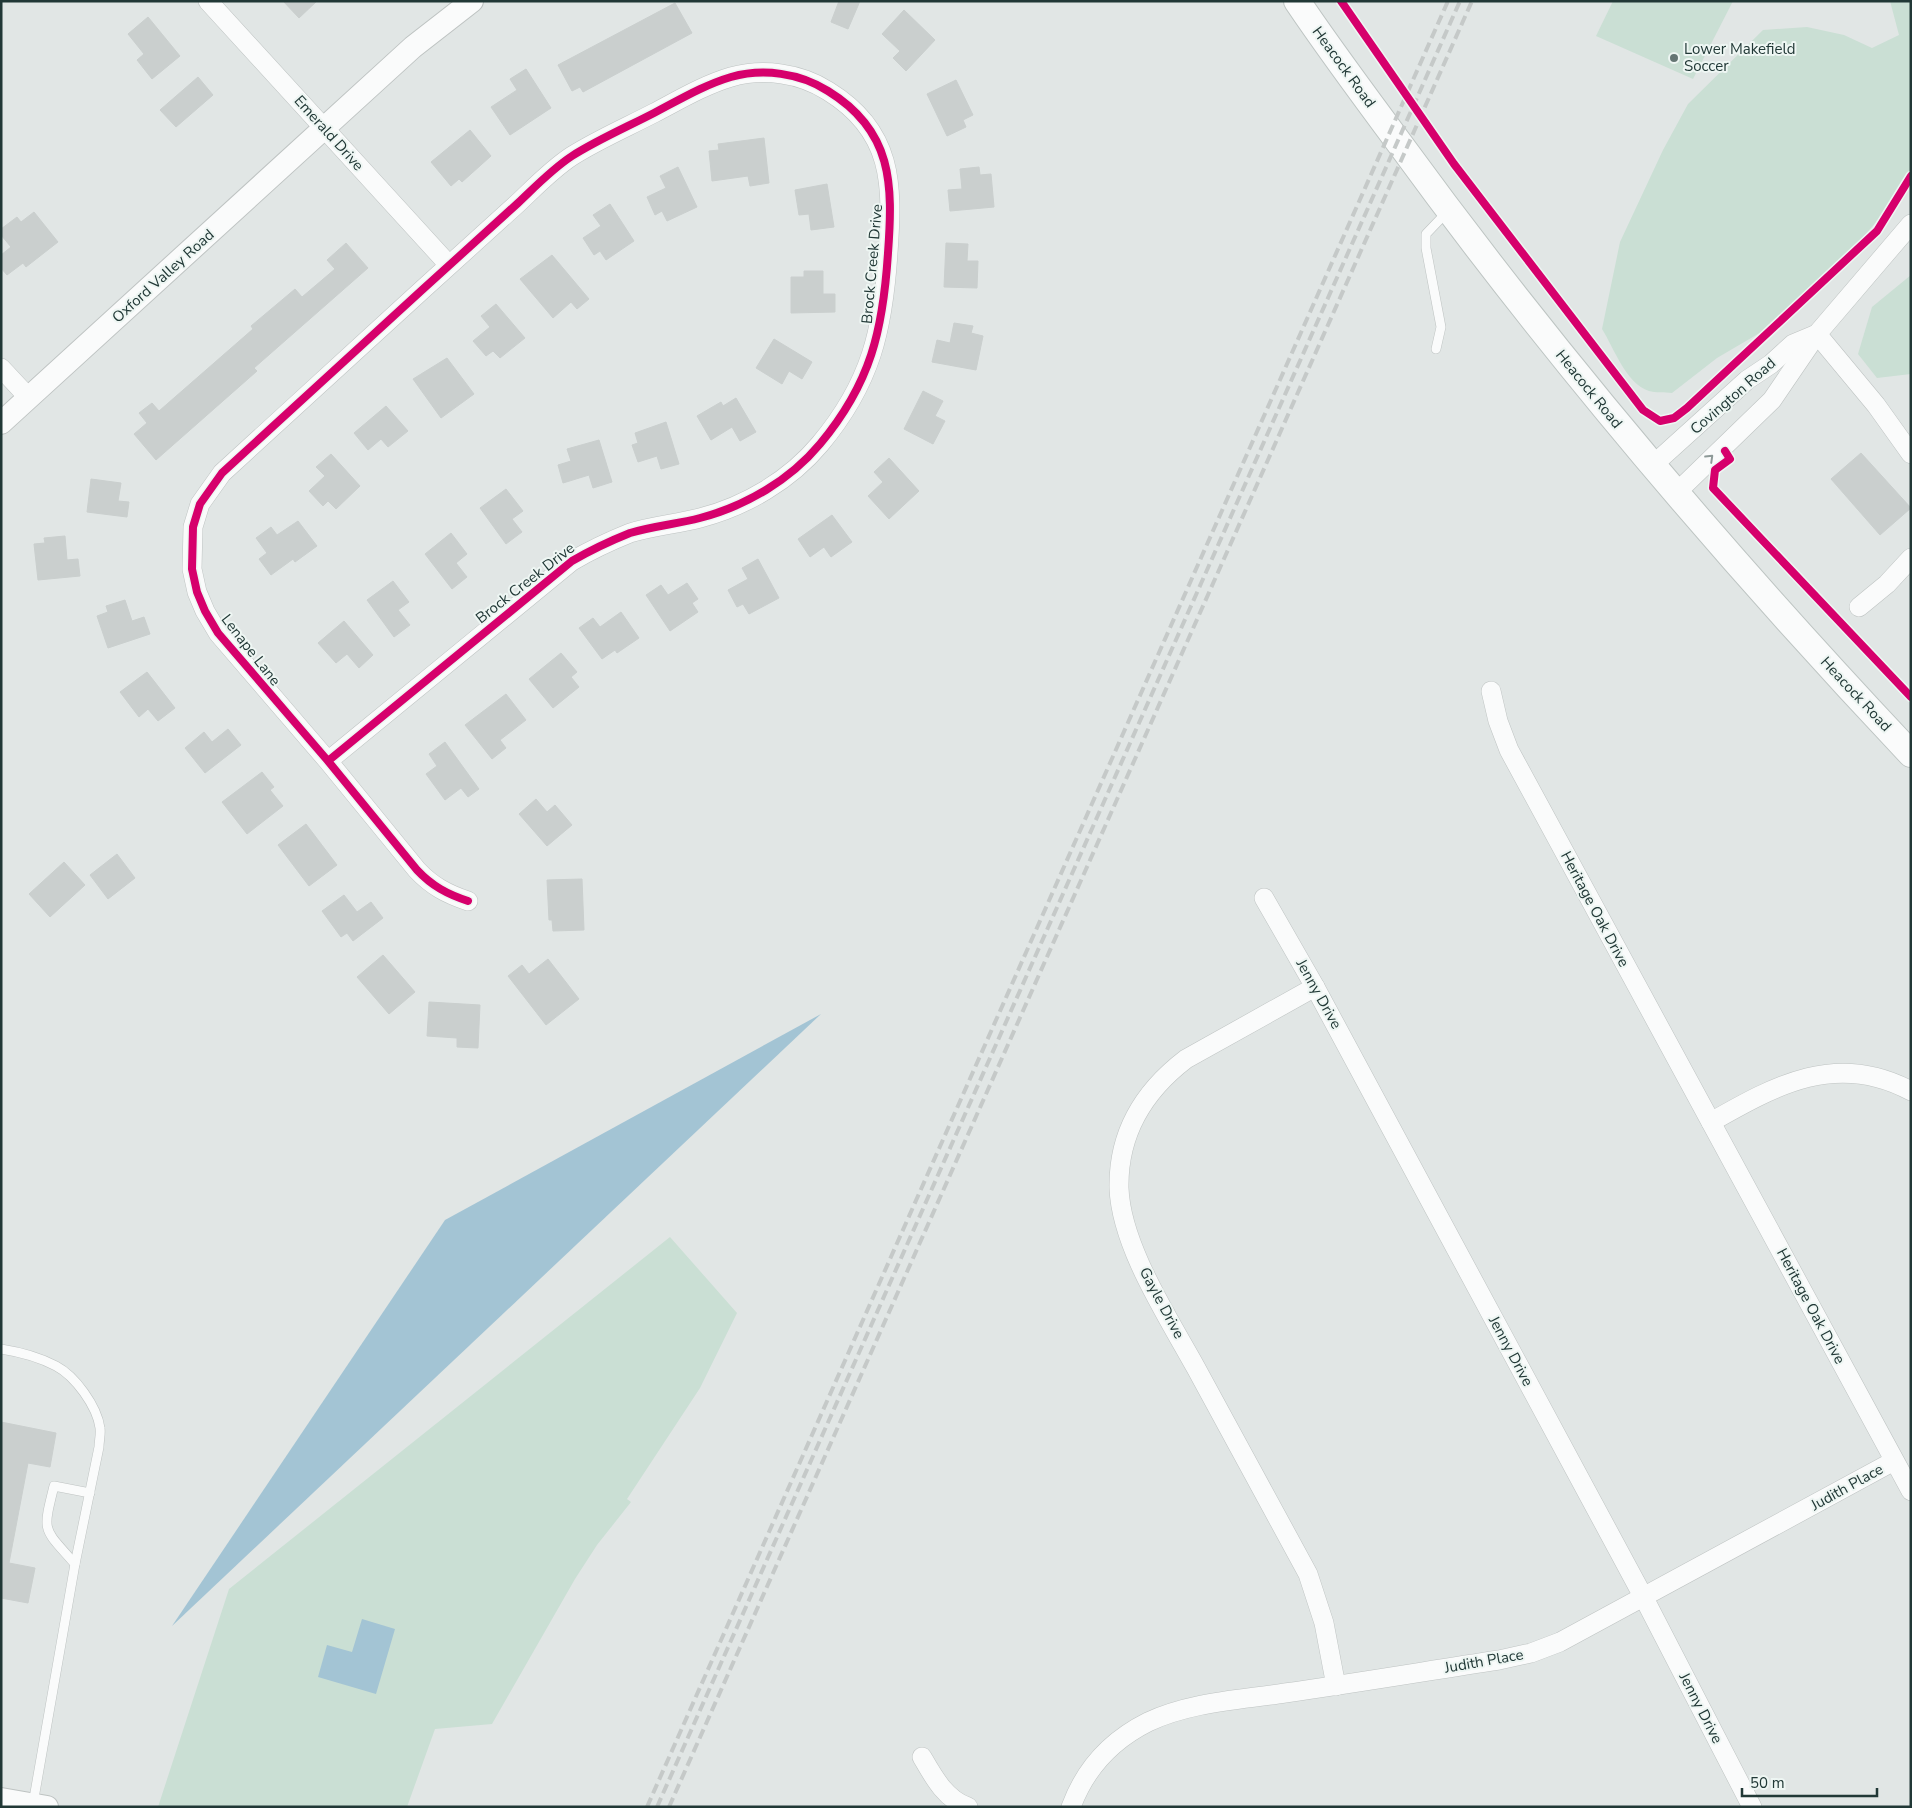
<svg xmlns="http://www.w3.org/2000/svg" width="1912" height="1808" viewBox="0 0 1912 1808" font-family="'Nunito Sans',sans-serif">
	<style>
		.green { fill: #cadfd4 }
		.water { fill: #a3c4d4 }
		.building { fill: #cacfce; stroke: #cacfce }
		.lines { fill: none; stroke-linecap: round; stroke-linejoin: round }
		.service-casing { stroke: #bec3c2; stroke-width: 10 }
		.minor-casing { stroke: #bec3c2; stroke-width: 20 }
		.tertiary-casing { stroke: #bec3c2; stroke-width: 24 }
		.secondary-casing { stroke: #bdc4c2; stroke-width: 28 }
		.service { stroke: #fafbfb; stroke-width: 9 }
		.minor { stroke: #fafbfb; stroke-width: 19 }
		.tertiary { stroke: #fafbfb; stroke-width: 22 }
		.secondary { stroke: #fafbfb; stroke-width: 26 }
		.rail { stroke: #c5c9c8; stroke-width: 4; stroke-dasharray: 10 5; stroke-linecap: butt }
		.cycleway-casing { stroke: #eef6f3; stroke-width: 11 }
		.cycleway { stroke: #d6006c; stroke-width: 8 }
		.oneway { stroke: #8e9a98 }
		.poi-dot { fill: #647573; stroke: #eef6f3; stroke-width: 2 }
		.labels { text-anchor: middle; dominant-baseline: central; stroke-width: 4; stroke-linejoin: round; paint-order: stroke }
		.poi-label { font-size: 15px; fill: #213836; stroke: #eef6f3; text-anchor: start }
		.street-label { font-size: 15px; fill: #213836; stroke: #eef6f3 }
	</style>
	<rect width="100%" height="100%" fill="#e1e6e5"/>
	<g class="green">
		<polygon points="1613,1 1733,1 1693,79 1596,36"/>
		<path d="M1890 1H1911V175L1890 206 1857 244 1809 293 1763 331 1717 358 1672 393C1665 392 1655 393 1649 391 1626 384 1614 348 1602 329L1620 242 1663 150 1688 104 1763 30 1807 27 1844 35 1872 48 1899 35Z"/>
		<polygon points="1911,275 1911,374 1877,378 1858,354 1872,307"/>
		<polygon points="670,1237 737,1313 700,1388 627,1499 631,1502 597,1545 575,1579 492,1724 435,1729 407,1807 158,1807 229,1589"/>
	</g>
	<g class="water">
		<polygon points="821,1014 172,1626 445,1220"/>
		<polygon points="362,1619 395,1629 376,1694 318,1677 327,1645 352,1652"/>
	</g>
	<g class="building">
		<polygon points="283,1 317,1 299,18"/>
		<polygon points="839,1 860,1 848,29 831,22"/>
		<polygon points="675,3 692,33 583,92 580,87 572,91 558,65"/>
		<polygon points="904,10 935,40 906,71 893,58 900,51 882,34"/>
		<polygon points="148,17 180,56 152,79 137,60 144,54 128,34"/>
		<polygon points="526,69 551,108 510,135 491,107 517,90 510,79"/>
		<polygon points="198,77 213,95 176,127 160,110"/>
		<polygon points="956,80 973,115 963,120 966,127 947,136 927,94"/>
		<polygon points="470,130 491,156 462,182 459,179 451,186 431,162"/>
		<polygon points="764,138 769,183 750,186 748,176 712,181 709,151 719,150 718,144"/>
		<polygon points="678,167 697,207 667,221 662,211 655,215 647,197 666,188 660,176"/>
		<polygon points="979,167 980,175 991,174 994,207 950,211 948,190 962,189 960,169"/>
		<polygon points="827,184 834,227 811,230 809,214 799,215 795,190"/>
		<polygon points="610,204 634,241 606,260 600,251 594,255 583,238 601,226 593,215"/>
		<polygon points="34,212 58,242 26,267 23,263 7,275 1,268 1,255 11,247 1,235 1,229 17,217 21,222"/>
		<polygon points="346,243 368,268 254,368 257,371 156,460 134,434 147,423 139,413 152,403 159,411 253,329 251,326 295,289 302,297 335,269 327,260"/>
		<polygon points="946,243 968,244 967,261 978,261 977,288 944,287"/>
		<polygon points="552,255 589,299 577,309 571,302 553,318 520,279"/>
		<polygon points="804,271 823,271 823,294 835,294 835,312 791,313 791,277 804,277"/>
		<polygon points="496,304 525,338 500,358 493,351 486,356 473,341 490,327 481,316"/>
		<polygon points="954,323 973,326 971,333 983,336 976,370 932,362 937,340 950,343"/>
		<polygon points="774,339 812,362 802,379 789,371 782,384 756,368"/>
		<polygon points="447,358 474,394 441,418 413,379"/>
		<polygon points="923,391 943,401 935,416 945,421 933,444 904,429"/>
		<polygon points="736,398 756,432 740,441 732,427 711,440 697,416 721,402 723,406"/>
		<polygon points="386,406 408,431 388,447 381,439 368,450 354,433"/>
		<polygon points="666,422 679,464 661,469 657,456 638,462 632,445 638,443 635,433"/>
		<polygon points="599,440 612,482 593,488 589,475 563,483 558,465 571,461 567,449"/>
		<polygon points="1861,453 1911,508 1880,535 1831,479"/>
		<polygon points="331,454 360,486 336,509 328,501 323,506 309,491 325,476 316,467"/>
		<polygon points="889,458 919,491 889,519 868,496 883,482 874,472"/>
		<polygon points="91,479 121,483 118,501 129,502 127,517 87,512"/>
		<polygon points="506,489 523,511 512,519 522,532 506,544 480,508"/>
		<polygon points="832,515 852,542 831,557 824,547 810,557 798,539"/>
		<polygon points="298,521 317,546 295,562 293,559 271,575 259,559 267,553 256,538 271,527 277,535"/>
		<polygon points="451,533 467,554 456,563 467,577 452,589 425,554"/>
		<polygon points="65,536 67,560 78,559 80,576 38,580 34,544 45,543 44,538"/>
		<polygon points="758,559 779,598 749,614 743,604 737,607 728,590 748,579 742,568"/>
		<polygon points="393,581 409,602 398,610 410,625 394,637 367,600"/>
		<polygon points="687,583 698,599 692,603 698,612 670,631 646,595 661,585 668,595"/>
		<polygon points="125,600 132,621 144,617 150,634 108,648 97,616 108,612 106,606"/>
		<polygon points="621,612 639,638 617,653 615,650 602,659 579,628 593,618 600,627"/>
		<polygon points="344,621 373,655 359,668 347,654 336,663 318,643"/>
		<polygon points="561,653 577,672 571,677 579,687 553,708 529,679"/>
		<polygon points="147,672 175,708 158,721 148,709 139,717 120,692"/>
		<polygon points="506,694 526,720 500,740 506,748 492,759 465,725"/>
		<polygon points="228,729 241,745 205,773 185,748 204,732 212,742"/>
		<polygon points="445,742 479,789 468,797 461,788 445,800 426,774 437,766 429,754"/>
		<polygon points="262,772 274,787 270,790 283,806 247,834 222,802"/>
		<polygon points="536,799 547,812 555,805 572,825 547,846 519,814"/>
		<polygon points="306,824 337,865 309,886 278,845"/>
		<polygon points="117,854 135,878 108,899 90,875"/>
		<polygon points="64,862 85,885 50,917 29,894"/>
		<polygon points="582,879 584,930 553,931 552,920 549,920 547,880"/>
		<polygon points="344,895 357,912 371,902 383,918 353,941 347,933 341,937 322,911"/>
		<polygon points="383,955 415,992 389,1014 357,977"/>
		<polygon points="548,959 579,999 546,1025 508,976 522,965 529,974"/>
		<polygon points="429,1002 480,1005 478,1048 457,1047 457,1038 427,1036"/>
		<polygon points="1,1422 56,1433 50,1467 28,1463 9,1563 35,1568 28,1603 1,1598"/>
	</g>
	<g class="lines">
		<g class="service-casing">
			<g id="service">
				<polyline points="1436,349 1441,327 1426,248 1426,234 1447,212"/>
				<path d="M1 1349C20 1352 39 1357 56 1366 75 1376 97 1406 100 1428 101 1434 99 1441 99 1447L75 1564 33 1804"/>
				<path d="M75 1564C43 1527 42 1534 54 1486L90 1493"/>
			</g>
		</g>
		<g class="minor-casing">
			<g id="minor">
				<polyline points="208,1 449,265"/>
				<polyline points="1817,334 1876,405 1911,454"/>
				<polyline points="1,368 29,398"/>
				<polyline points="1653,465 1747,380 1771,364 1793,344 1817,334"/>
				<polyline points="1676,493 1772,400 1817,334 1911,224"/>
				<polyline points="1859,607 1887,584 1911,558"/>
				<polyline points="1491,691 1498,721 1509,750 1911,1491"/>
				<path d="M328 761 572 561C591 550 610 541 630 533 653 526 677 524 700 518 746 506 790 480 820 444 871 383 883 330 888 253 893 184 893 131 828 91 800 73 763 68 731 77 704 85 679 100 654 113 627 127 597 140 572 156 552 169 535 187 518 203 486 232 454 261 422 290 356 351 289 412 222 473L200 504 193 527 192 569 197 592 205 611 218 633 328 761 417 870C432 886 447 894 468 901"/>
				<polyline points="1264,898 1315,987 1644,1598 1752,1807"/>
				<path d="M1315 987 1186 1059C1144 1091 1118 1133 1119 1188 1121 1246 1168 1317 1196 1368 1233 1437 1271 1505 1308 1574L1324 1623 1336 1686"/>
				<path d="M1711 1122C1776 1085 1837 1051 1911 1091"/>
				<path d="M922 1757C933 1776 945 1799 968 1807"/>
				<path d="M1071 1807C1085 1769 1112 1740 1148 1722 1190 1702 1240 1700 1285 1693 1356 1683 1427 1671 1499 1660L1531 1653 1560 1642 1894 1461"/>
			</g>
		</g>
		<g class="tertiary-casing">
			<g id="tertiary">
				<polyline points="1,423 413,47 472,1"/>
				<polyline points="1,1799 47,1807"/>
			</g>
		</g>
		<g class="secondary-casing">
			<path id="secondary" d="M1297 1C1330 50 1365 97 1400 144 1556 358 1729 561 1911 754"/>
		</g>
		<use href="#service" class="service"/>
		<use href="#minor" class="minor"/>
		<use href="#tertiary" class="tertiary"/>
		<use href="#secondary" class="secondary"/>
		<g class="rail">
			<polyline points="647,1807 1448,1"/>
			<polyline points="657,1807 1460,1"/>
			<polyline points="669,1807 1472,1"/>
		</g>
		<g class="cycleway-casing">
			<g id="cycleway">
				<polyline points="1341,1 1454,164 1643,410 1660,421 1674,418 1687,408 1877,231 1911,176"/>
				<polyline points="1725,451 1730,459 1715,470 1713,488 1911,697"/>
				<path d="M328 761 572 561C591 550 610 541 630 533 653 526 677 524 700 518 746 506 790 480 820 444 871 383 883 330 888 253 893 184 893 131 828 91 800 73 763 68 731 77 704 85 679 100 654 113 627 127 597 140 572 156 552 169 535 187 518 203 486 232 454 261 422 290 356 351 289 412 222 473L200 504 193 527 192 569 197 592 205 611 218 633 328 761 417 870C432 886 447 894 468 901"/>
			</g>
		</g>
		<use href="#cycleway" class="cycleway"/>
	</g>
	<defs><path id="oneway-chevron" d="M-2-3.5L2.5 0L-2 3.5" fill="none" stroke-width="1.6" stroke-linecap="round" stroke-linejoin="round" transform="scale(1.25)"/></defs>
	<use class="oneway" href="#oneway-chevron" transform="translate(1710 458) rotate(-44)"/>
	<circle class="poi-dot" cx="1674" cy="58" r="5"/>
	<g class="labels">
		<g class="poi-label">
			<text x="1684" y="49">Lower Makefield<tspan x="1684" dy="17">Soccer</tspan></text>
		</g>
		<g class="street-label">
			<text transform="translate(1344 67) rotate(54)">Heacock Road</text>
			<text transform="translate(329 133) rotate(48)">Emerald Drive</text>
			<text transform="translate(872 264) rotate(-85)">Brock Creek Drive</text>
			<text transform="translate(163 276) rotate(-42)">Oxford Valley Road</text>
			<text transform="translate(1589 389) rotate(51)">Heacock Road</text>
			<text transform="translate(1733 396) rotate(-41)">Covington Road</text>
			<text transform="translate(525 583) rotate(-38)">Brock Creek Drive</text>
			<text transform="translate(251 650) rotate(52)">Lenape Lane</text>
			<text transform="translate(1856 694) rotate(47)">Heacock Road</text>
			<text transform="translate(1595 909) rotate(62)">Heritage Oak Drive</text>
			<text transform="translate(1319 994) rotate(61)">Jenny Drive</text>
			<text transform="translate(1162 1303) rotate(62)">Gayle Drive</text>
			<text transform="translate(1811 1306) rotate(62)">Heritage Oak Drive</text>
			<text transform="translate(1511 1351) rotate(62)">Jenny Drive</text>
			<text transform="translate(1847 1487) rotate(-29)">Judith Place</text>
			<text transform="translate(1484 1661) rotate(-10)">Judith Place</text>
			<text transform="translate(1701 1708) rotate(63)">Jenny Drive</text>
		</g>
	</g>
	<rect width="1912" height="1808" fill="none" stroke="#213836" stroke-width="5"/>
	<path d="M1742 1788v8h135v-8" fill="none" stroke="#213836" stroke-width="2.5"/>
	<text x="1750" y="1788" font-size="15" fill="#213836" stroke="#eef6f3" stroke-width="4" paint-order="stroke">50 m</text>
</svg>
